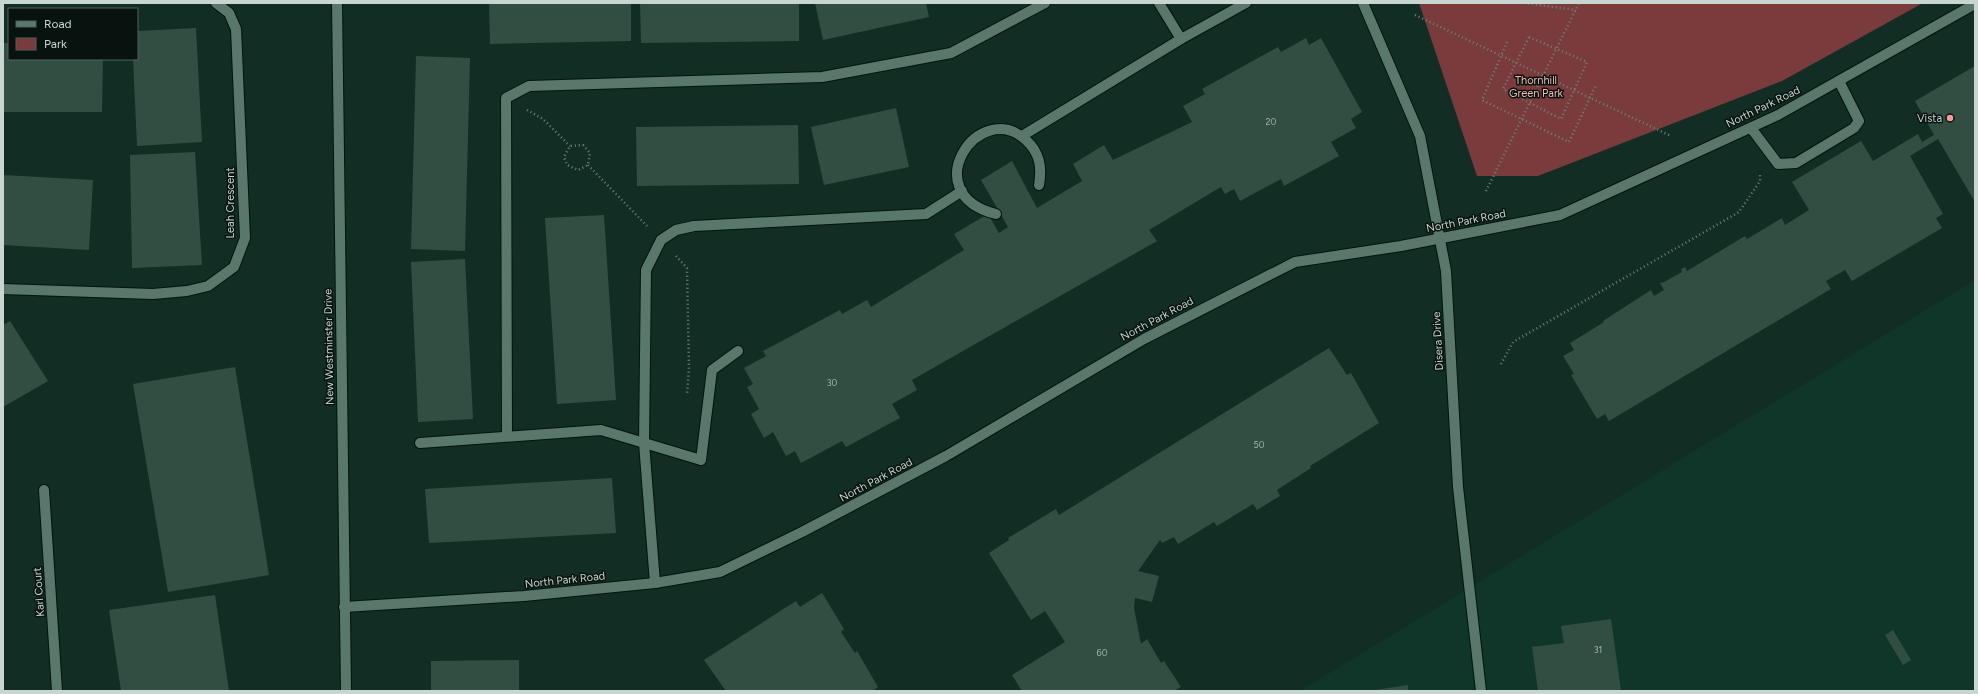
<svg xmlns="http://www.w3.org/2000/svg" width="1978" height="694" viewBox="0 0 1978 694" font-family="Figtree,sans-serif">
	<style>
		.built { fill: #10362a }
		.green { fill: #793b3c }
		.building { fill: #324e43 }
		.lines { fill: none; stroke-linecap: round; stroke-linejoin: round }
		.service-casing { stroke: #00150d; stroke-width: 12 }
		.minor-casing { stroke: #00150d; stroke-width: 12 }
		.tertiary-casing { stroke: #00150d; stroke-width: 12 }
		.path { stroke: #6f847d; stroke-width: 2.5; stroke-dasharray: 1 3; stroke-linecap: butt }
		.service { stroke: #5a776c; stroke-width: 10 }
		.minor { stroke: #5a776c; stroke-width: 10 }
		.tertiary { stroke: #5a776c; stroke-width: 10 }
		.poi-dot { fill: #f59b99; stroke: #08130f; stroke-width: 1.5 }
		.labels { text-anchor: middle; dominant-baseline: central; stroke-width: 3; stroke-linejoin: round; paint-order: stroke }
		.number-label { font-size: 9px; fill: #a2b4ad }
		.park-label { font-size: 11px; fill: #f6b6b4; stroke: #08130f }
		.street-label { font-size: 11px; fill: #c7d6d0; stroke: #08130f }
		.poi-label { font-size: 11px; fill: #c7d6d0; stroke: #08130f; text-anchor: end }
	</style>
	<rect width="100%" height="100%" fill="#122d24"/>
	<polygon class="built" points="1975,280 1975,691 1300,691"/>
	<polygon class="green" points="1419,3 1923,3 1782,81 1538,176 1477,176"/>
	<g class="building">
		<polygon points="489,3 631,3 631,41 490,44"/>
		<polygon points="640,3 799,3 799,41 641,43"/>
		<polygon points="815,3 926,3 929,17 823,40"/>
		<polygon points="196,28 202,142 137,146 133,59 137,59 137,31"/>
		<polygon points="1306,38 1309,45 1321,38 1362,112 1351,119 1356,128 1331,142 1339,156 1284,186 1281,179 1240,201 1234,189 1225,194 1221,187 1149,230 1157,241 912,380 917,390 892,404 900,418 846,447 842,441 801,463 795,451 786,456 773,432 764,438 751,414 759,409 747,387 753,384 744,368 766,356 763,351 840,310 842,314 867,300 871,307 964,250 954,234 988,214 999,233 1008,227 981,180 1012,161 1037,208 1082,181 1073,164 1104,145 1113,160 1192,122 1183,106 1205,94 1202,89 1278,47 1281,52"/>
		<polygon points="3,43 9,43 9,59 103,59 102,112 3,112"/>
		<polygon points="416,56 470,58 465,251 411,249"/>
		<polygon points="1975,66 1975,202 1938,139 1910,156 1943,214 1936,218 1942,228 1852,281 1845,270 1826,281 1831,289 1609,421 1605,414 1597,419 1571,375 1574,374 1563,356 1574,350 1570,343 1604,322 1603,321 1651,290 1654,296 1664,290 1660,283 1664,282 1682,272 1681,269 1685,267 1687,271 1745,236 1747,239 1782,218 1785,225 1809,210 1792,182 1861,141 1873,161 1918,134 1922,142 1934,135 1915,101"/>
		<polygon points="896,108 909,167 824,185 811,127"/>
		<polygon points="798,125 799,184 637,186 636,127"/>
		<polygon points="195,152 202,265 132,268 130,155"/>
		<polygon points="3,175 93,180 89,250 3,245"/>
		<polygon points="604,215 616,400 557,404 545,218"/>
		<polygon points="465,259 473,419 418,422 411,262"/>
		<polygon points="10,321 48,381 3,407 3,325"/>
		<polygon points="1329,348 1347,375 1351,373 1379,423 1310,466 1311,468 1277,490 1280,496 1257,510 1253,504 1217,526 1214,522 1178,544 1174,537 1162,543 1160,540 1138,571 1159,576 1152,602 1135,598 1134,608 1141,644 1147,639 1161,663 1164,661 1181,687 1174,691 1022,691 1012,675 1065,642 1045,611 1031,620 989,553 1009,540 1008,538 1056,509 1059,515"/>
		<polygon points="235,367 269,575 168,592 133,384"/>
		<polygon points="612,478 616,533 429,543 425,489"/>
		<polygon points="822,593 844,629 841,632 855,653 857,651 878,687 873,691 726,691 704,660 796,601 800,607"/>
		<polygon points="215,595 229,691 121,691 109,610"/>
		<polygon points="1611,619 1621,691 1538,691 1532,647 1564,643 1561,626"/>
		<polygon points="1893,630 1911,660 1903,665 1885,635"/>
		<polygon points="519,660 519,691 431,691 431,661"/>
		<polygon points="1408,685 1408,691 1375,691 1375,690"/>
	</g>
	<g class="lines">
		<g class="service-casing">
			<g id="service">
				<polyline points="1159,3 1181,39"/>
				<polyline points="1751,128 1778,164 1796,163 1854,128 1859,121 1839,81"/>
				<polyline points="1022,136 1181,39 1246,3"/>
				<path d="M996 214C915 194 978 97 1026 140 1040 153 1042 167 1039 185"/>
				<polyline points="507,436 506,98 529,86 822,77 951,53 1045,3"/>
				<polyline points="420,443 601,430 701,460 712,370 738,351"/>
				<polyline points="655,583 644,443 646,270 661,240 676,230 694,226 926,214 962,191"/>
			</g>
		</g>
		<g class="minor-casing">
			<g id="minor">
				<polyline points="1363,3 1420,136 1446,271 1458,487 1481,691"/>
				<polyline points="3,289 153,294 187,291 208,286 234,267 245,238 236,29 229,13 216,3"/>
				<polyline points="44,490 57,691"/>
				<polyline points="344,607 524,596 655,583 720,572 802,532 946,456 1144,339 1295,262 1401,246 1560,215 1778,115 1975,4"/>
			</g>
		</g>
		<g class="tertiary-casing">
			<polyline id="tertiary" points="337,3 346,691"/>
		</g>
		<g class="path">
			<polyline points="1524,3 1576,10"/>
			<polyline points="1415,15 1671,136"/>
			<polygon points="1529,37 1587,62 1561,119 1503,89"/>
			<polyline points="1507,42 1482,100 1569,142 1596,85"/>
			<polyline points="527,110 543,119 570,146"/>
			<polygon points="583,145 590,153 588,165 578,170 567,165 564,157 570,146"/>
			<polyline points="588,165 647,226"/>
			<polyline points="1486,191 1579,3"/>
			<polyline points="676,256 687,268 689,368 687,394"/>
			<polyline points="1501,364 1513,342 1739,212 1760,181 1760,174"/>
		</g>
		<use href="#service" class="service"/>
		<use href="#minor" class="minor"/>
		<use href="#tertiary" class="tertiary"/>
	</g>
	<circle class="poi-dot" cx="1950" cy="118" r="4"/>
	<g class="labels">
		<g class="number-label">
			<text x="1271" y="121">20</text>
			<text x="832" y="382">30</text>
			<text x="1259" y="444">50</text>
			<text x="1598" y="649">31</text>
			<text x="1102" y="652">60</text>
		</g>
		<g class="park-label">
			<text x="1536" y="80">Thornhill<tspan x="1536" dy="13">Green Park</tspan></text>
		</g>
		<g class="street-label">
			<text transform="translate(1763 107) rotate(-26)">North Park Road</text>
			<text transform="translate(230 203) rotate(-90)">Leah Crescent</text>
			<text transform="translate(1466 221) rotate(-11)">North Park Road</text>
			<text transform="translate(1157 319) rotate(-28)">North Park Road</text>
			<text transform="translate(1438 341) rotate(-93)">Disera Drive</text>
			<text transform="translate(329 347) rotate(-91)">New Westminster Drive</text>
			<text transform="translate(876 480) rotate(-28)">North Park Road</text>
			<text transform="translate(565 580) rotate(-6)">North Park Road</text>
			<text transform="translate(39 592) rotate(-94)">Karl Court</text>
		</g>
		<g class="poi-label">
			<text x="1942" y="118">Vista</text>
		</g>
	</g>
	<rect width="1978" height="694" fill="none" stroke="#c7d6d0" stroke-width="8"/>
	<rect x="8" y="8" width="130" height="52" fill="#08130f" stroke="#54615c"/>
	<rect x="16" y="21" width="20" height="6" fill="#5a776c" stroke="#54615c"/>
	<text x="44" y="28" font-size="12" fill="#c7d6d0">Road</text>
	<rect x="16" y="38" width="20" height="12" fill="#793b3c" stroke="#54615c"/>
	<text x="44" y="48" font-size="12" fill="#c7d6d0">Park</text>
</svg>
